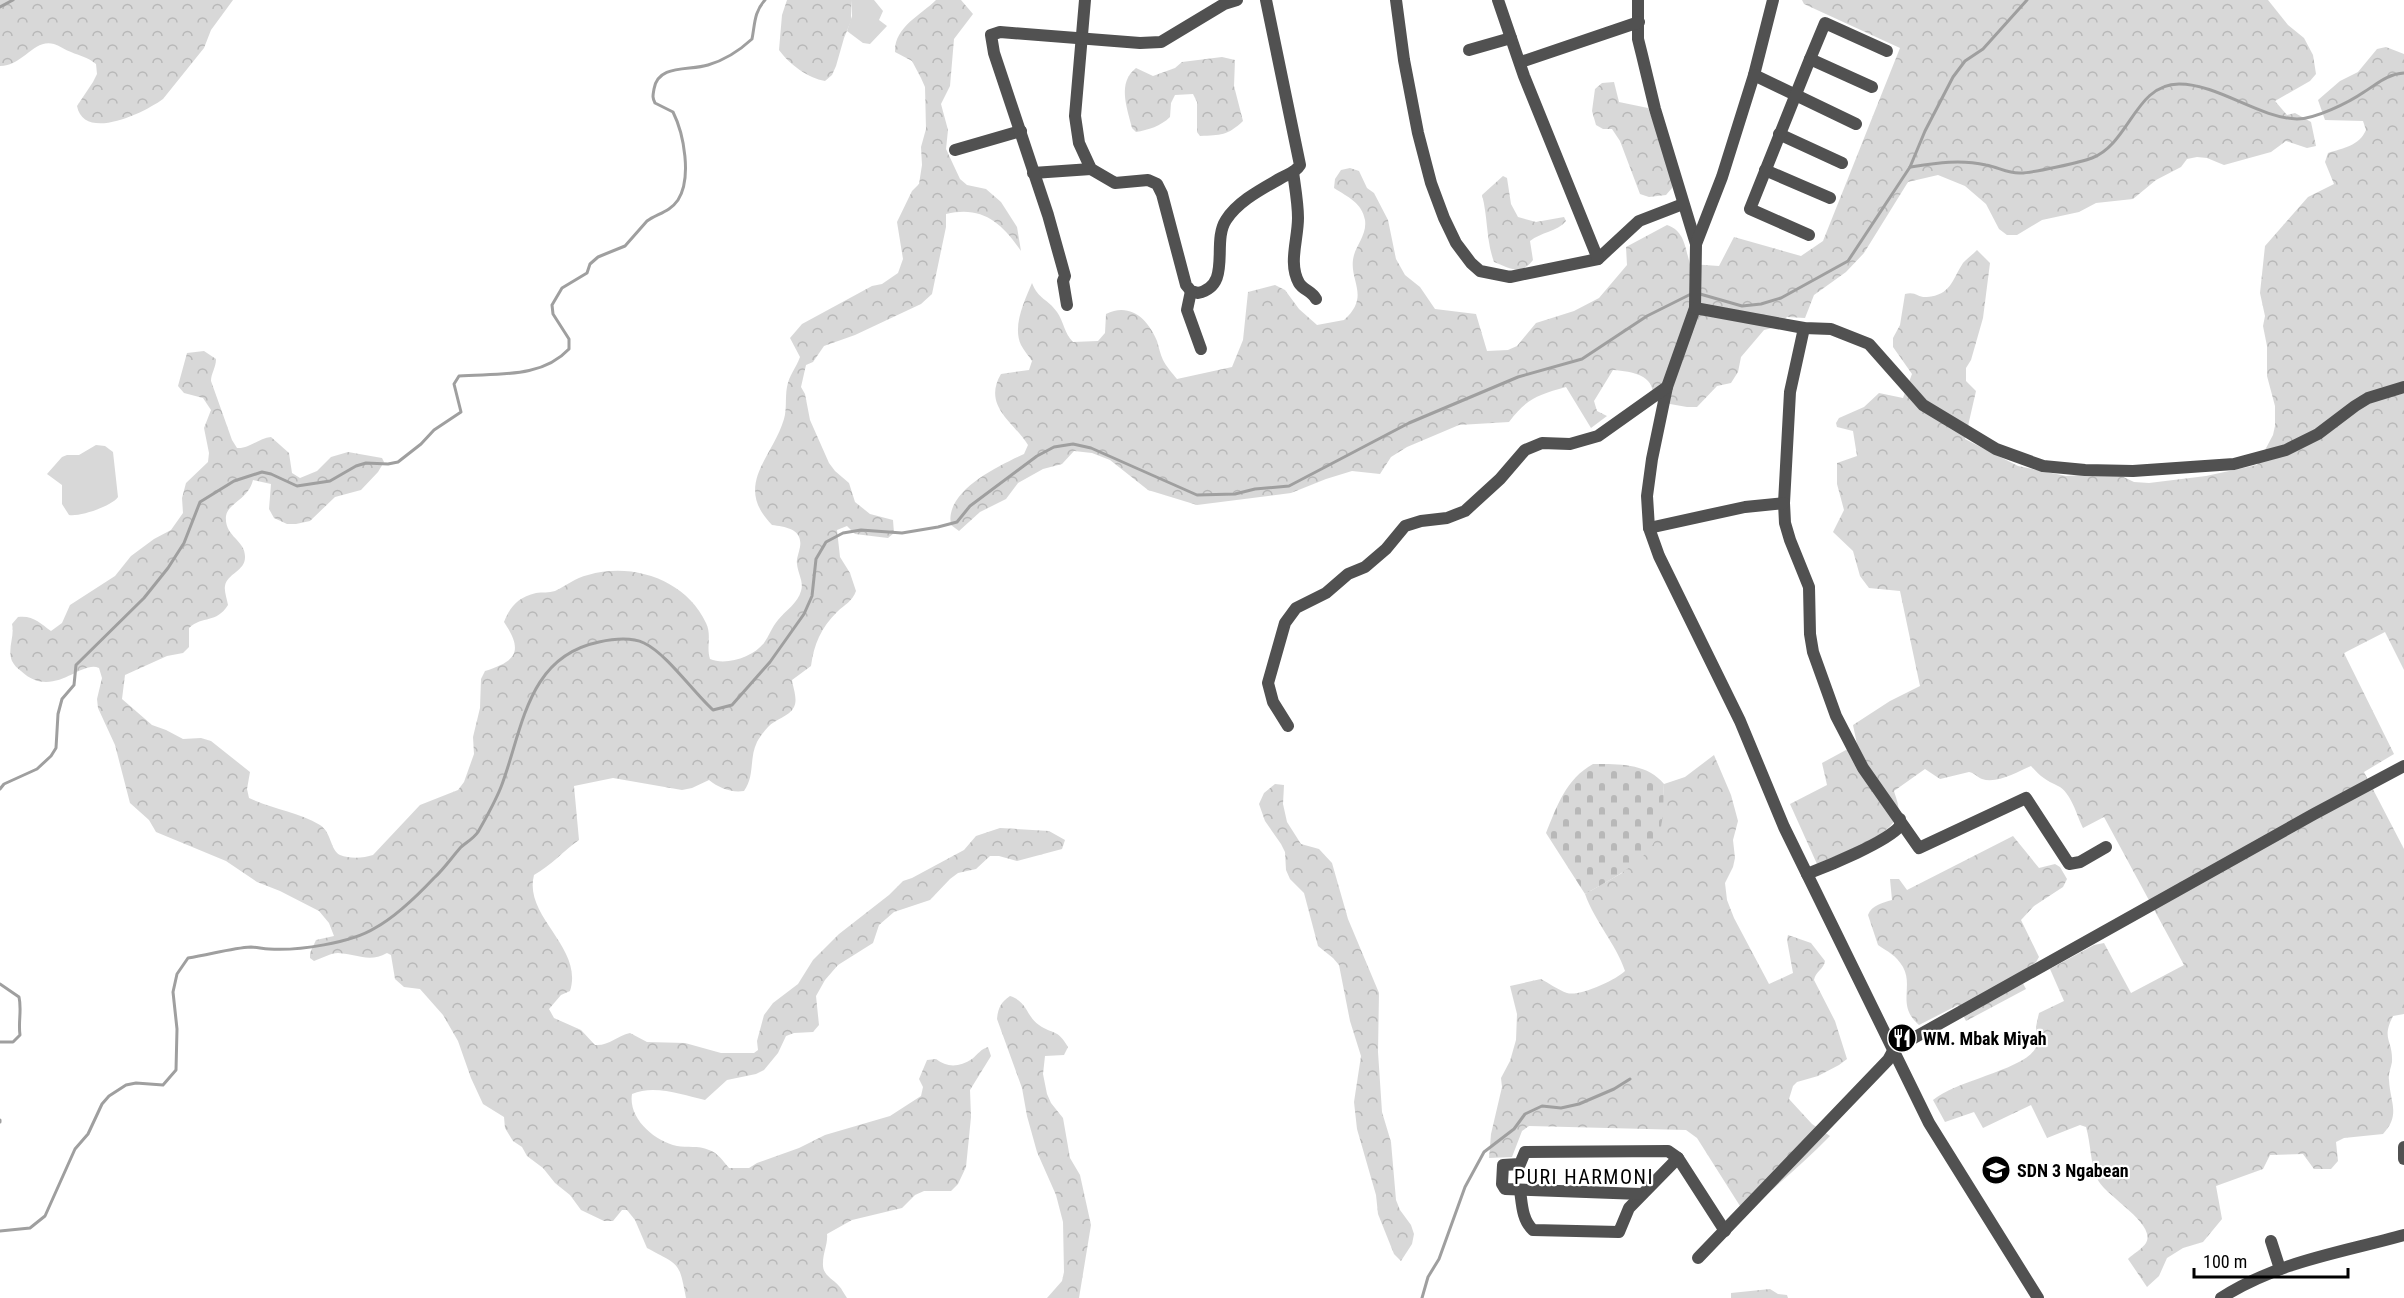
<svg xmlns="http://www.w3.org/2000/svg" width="2404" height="1298" viewBox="0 0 2404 1298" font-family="'Roboto Condensed',sans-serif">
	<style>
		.green { fill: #d8d8d8 }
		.forest { fill: url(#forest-crowns) }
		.cemetery { fill: url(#cemetery-stones) }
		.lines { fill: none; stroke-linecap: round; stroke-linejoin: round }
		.stream { stroke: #9f9f9f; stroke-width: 3 }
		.minor { stroke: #515151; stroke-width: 12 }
		.labels { text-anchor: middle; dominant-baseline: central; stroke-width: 4.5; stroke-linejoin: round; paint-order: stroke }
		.poi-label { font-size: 18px; font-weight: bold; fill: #000; stroke: #fff; text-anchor: start }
		.neighbourhood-label { font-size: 20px; letter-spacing: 1.5px; fill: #000; stroke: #fff }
	</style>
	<defs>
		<pattern id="forest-crowns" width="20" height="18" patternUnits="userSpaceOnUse" patternTransform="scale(1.5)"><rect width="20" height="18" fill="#d8d8d8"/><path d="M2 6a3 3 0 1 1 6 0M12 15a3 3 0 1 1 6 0" fill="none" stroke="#b8b8b8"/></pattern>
		<pattern id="cemetery-stones" width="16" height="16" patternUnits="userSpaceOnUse" patternTransform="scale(1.5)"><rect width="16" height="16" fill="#d8d8d8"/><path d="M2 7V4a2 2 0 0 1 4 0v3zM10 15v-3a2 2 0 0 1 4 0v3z" fill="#b8b8b8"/></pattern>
	</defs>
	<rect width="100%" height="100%" fill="#fff"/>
	<g class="green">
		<polygon points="851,0 874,0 883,11 879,20 887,26 870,44 863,43 847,31 852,16"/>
		<path d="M96 445 105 446 113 452 118 497C112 506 80 517 69 515L62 504V485L47 474 62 457 67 455H79Z"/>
	</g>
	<g class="forest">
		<path d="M0 0H233L211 30 204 48 163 99C144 113 84 142 77 106L93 82 97 74 96 64C88 57 80 56 71 52 65 50 60 46 54 44 34 38 23 66 0 66Z"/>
		<path d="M787 0H851V21L844 38 836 66 832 75 825 81C808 78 790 65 779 50L782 15Z"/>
		<path d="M936 0H961L973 14 954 39 950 86 941 104 948 130 946 149 960 179 967 185 986 189 1001 202 1017 227 1021 251C1002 223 982 205 946 214V227L932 294 921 304 855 335 824 346 813 362 806 365 801 387 805 394 810 420 829 463 835 471 849 483 855 502 870 514 893 520 894 533 888 538 855 534 847 526 837 530 840 557 850 573 856 591C852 602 845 604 837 612 821 628 814 644 811 666L792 680C793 688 798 699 794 707 789 717 775 719 768 727 764 731 760 737 757 742 749 758 755 776 744 791 731 793 719 788 709 780L692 788 682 790 613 778 574 786 579 840C563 851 552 865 534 875 523 917 584 947 570 991L561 995 549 1009 554 1018 581 1030 595 1045C609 1046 617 1036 630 1033L647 1042 685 1043 721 1053H754L758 1050 757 1041 764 1015 773 1003 798 984 813 960 839 934 889 895 903 881 912 878 964 850 976 836 1000 828 1049 831 1065 840 1062 849 1017 861 999 856H990L976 869 958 873 950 879 930 900 894 912 879 925 873 943 838 965 825 980 816 996 819 1025 813 1032 794 1033 786 1036 778 1053 764 1070 756 1074 727 1080 705 1100C683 1095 654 1084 632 1094 628 1118 654 1141 677 1146 687 1148 698 1145 709 1150 718 1153 723 1161 729 1168H749L757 1163 799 1148 825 1135 890 1116 921 1096 923 1087 919 1079 927 1060 936 1059C947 1068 960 1067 972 1059 978 1054 981 1049 988 1047L991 1056 970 1090 971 1117 966 1167 958 1184 951 1191H924L915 1195 902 1208 852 1220 827 1234C828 1244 823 1252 823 1263 822 1275 832 1278 839 1286 842 1289 844 1294 847 1298H686C679 1261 680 1266 647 1248L635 1220 627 1210H622L613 1221H604L581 1210 570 1195 555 1183 543 1168 527 1156 522 1147 513 1141 505 1128 504 1117 483 1104 471 1078 458 1041 443 1015 420 989 404 987 395 979 391 955 387 953C369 963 357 954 338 953 331 953 322 958 314 961L310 958V953L316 940 334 936 329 923 319 911 280 891 257 882 226 861 156 832 149 820 130 803 115 745 98 708 97 699 102 678 99 668C81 659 53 701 21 671 17 668 14 665 12 661 7 649 15 636 12 624L18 617C33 615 40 623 51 631L62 623 70 605 115 576 131 556 154 539 171 530 183 513 182 498 186 483 208 462 209 453 204 428 211 410 203 398 184 393 178 386 187 353 204 351 216 359C216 368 211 373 211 381L232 440 237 448C249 449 259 438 271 437L289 453 292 473 300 478 317 471 331 457 348 452 382 458 384 462 378 472 361 490 335 497 310 521 296 524H287L274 518 269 509 271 484 253 480C248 500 228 503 226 516 224 536 245 540 245 556 246 571 227 573 225 586 224 591 227 599 228 605 216 624 203 615 189 628V647L183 653 167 656 125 675 122 699 152 725 166 730 183 739 201 738 211 741 250 772 247 789 249 798C272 809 298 812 320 825 332 833 330 850 340 855 350 859 364 858 373 855L420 805 458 790 464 782 474 754 473 737 480 708 481 679 485 671C516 661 524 652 504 622 511 605 518 598 536 593 542 592 549 593 555 591 566 586 575 578 588 575 633 562 686 580 706 623 712 635 706 647 710 659 726 666 753 657 764 643 769 636 772 627 778 620 785 611 798 603 801 591 804 582 798 574 797 564 796 559 799 553 800 547 803 529 786 527 772 525 733 485 772 459 784 419 787 409 785 398 787 387 789 375 796 368 800 357L790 338 802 324 872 286 882 284 898 273 903 259 897 222 912 191 919 184 922 165 921 147 926 129 925 87 921 78 912 61 895 52C894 27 921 15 936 0Z"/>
		<path d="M1802 0H2268L2288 25 2304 38 2313 55 2316 74 2310 81 2275 101 2287 115 2295 113 2311 122 2316 146 2307 148 2286 141 2271 152 2224 165 2207 158 2197 157 2187 159 2181 167 2156 180 2133 199 2096 203 2079 212 2042 220 2017 235H2007L1999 229 1986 204 1965 186 1938 175 1908 182 1864 253 1846 272 1814 295 1805 318 1787 317 1776 327 1764 330 1741 357 1738 372 1731 383 1717 386 1697 407H1687L1653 401C1656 375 1635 372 1613 370L1594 401 1597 411 1607 416 1591 428 1566 387C1538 395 1527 398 1509 422L1459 425 1407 447 1391 457 1380 474 1352 471 1326 479 1291 493 1197 505 1148 490 1110 460 1092 453 1074 451 1062 464 1043 469 1018 483 1006 499 980 512 959 531 951 525C944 491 999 466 1024 454L1028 445C1014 422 982 406 1001 374L1029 370 1032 361C1029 356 1024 351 1021 345 1012 326 1025 300 1032 283 1038 299 1048 299 1057 312 1064 322 1064 333 1073 342L1098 341 1105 333 1106 314C1130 302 1148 319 1157 341 1159 347 1160 354 1163 360 1166 366 1172 373 1177 379L1232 367 1243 340 1248 292 1275 285 1285 290 1299 309 1317 325 1344 320C1372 295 1347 280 1354 255 1357 244 1367 234 1365 220 1362 203 1348 197 1334 188L1335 179 1341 170 1350 168 1359 171 1367 188 1374 193 1388 220 1396 259 1405 275 1420 287 1435 309 1476 314 1487 351 1508 350 1517 346 1536 323 1574 311 1599 298 1627 265 1626 247 1667 225C1685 231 1685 248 1690 264L1719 266 1734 237 1801 256 1823 241 1900 48 1804 4Z"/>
		<path d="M2386 47 2404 54V670L2385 632 2344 653 2394 754 2364 772 2404 849V1014L2393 1016C2381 1040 2393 1039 2392 1062 2391 1068 2388 1074 2389 1080 2390 1102 2401 1115 2383 1134L2344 1138 2336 1142 2338 1161 2331 1169H2314L2303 1154 2270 1155 2263 1169 2216 1186 2222 1219 2203 1242 2183 1248 2167 1258 2159 1276 2147 1287 2128 1259C2133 1254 2142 1249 2146 1243 2157 1223 2104 1196 2097 1178 2090 1162 2091 1144 2086 1127L2080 1125 2047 1138 2031 1105 1983 1128 1974 1112 1945 1122 1933 1100C1955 1081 2022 1070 2035 1049 2040 1041 2036 1035 2036 1027 2037 1022 2038 1017 2039 1013L2064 1001 2050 969 2094 945 2104 943 2131 993 2184 965 2104 817 2083 828C2077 816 2071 792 2058 786 2045 780 2041 777 2031 766 2017 772 1997 784 1982 779 1977 777 1975 773 1969 772L1940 779 1925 769 1894 791C1896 798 1900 807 1898 813 1893 837 1838 854 1817 864L1790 804 1827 785 1822 763 1857 744 1853 725 1890 701 1920 686 1900 591 1869 588 1860 576 1853 551 1833 532 1844 510 1837 484V463L1857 456 1853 431 1837 427 1836 423 1839 418 1864 407 1879 393 1903 398 1912 374 1893 347V338L1900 325 1905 294C1916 291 1918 298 1927 297 1951 295 1952 280 1963 263 1967 259 1973 254 1977 250L1990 263 1983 318 1971 360 1966 368V381L1976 391 1965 439 2018 466 2066 476 2115 473 2134 482 2149 483 2206 476 2257 465 2273 435 2275 426V406L2267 376V346L2263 326 2265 316 2260 293 2265 246 2308 197 2334 184 2325 162 2328 153C2343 148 2359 146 2366 130L2363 121 2325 120 2318 100 2340 81 2358 72 2377 49Z"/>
		<path d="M1222 57 1235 60 1234 86 1243 121C1227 136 1221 135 1200 136L1197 132V102L1193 94 1175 95 1171 103 1170 117C1161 126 1148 130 1136 132L1132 128C1127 107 1117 83 1136 68L1153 76 1175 68 1182 62Z"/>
		<polygon points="1614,82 1619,102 1648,108 1657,130 1672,183 1672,188 1666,195 1649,197 1640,194 1620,141 1612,129 1603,129 1596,125 1592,111 1595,89 1602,83"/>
		<path d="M1503 176 1507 178 1511 204 1518 217 1536 222 1564 217 1566 221C1557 232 1541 232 1530 241L1533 260C1521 276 1509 268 1494 262 1486 240 1488 217 1482 195Z"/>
		<path d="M1714 755 1731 795 1738 821 1733 840 1735 858 1733 867 1725 883 1727 900 1734 918 1769 984 1793 973 1787 940 1788 935 1811 943 1825 961C1824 969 1815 972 1814 980L1835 1021 1847 1059 1839 1065 1818 1076 1797 1082 1793 1086 1789 1099 1812 1124 1830 1136C1807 1160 1781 1181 1757 1204L1751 1196 1740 1206 1697 1138 1686 1130 1529 1126 1522 1131 1512 1157 1489 1158 1491 1134 1502 1087 1501 1078 1510 1061 1516 1040 1517 1014 1510 986 1541 979C1549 983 1558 990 1567 993 1579 997 1616 980 1625 971 1616 944 1595 922 1585 894L1622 873 1661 826 1664 784 1685 777Z"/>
		<polygon points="1275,784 1284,785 1283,804 1287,822 1301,844 1319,849 1332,863 1348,919 1379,993 1378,1052 1382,1112 1391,1142 1396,1200 1400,1210 1411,1225 1414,1234 1412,1244 1401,1261 1394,1254 1378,1214 1376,1195 1357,1129 1354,1102 1361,1056 1350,1021 1339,965 1333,958 1318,946 1304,893 1290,879 1286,870 1285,852 1281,844 1265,821 1259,804 1264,793"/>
		<path d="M2013 836 2039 868 2055 864 2060 867 2067 879 2063 887 2034 906 2021 920 2039 957 2036 962 2018 974 2026 989 1966 1021 1958 1005 1919 1025C1896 1005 1914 987 1903 967 1896 955 1888 952 1878 945L1868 915C1872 905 1882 903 1892 900L1890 879H1899L1907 890Z"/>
		<path d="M1010 996C1028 1002 1026 1016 1039 1025 1053 1035 1057 1028 1068 1047L1064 1055 1045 1056 1043 1074 1047 1094 1051 1103 1063 1118 1070 1158 1080 1175 1091 1225 1079 1298H1047L1062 1281 1064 1272 1063 1222 1056 1195 1037 1152 1027 1116 1022 1088 997 1019C998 1008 1001 1002 1010 996Z"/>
		<polygon points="1770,1289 1778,1294 1787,1295 1788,1298 1731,1298 1731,1293"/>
	</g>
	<path class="cemetery" d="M1593 764C1618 764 1647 763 1664 784 1663 798 1664 814 1661 827 1651 861 1613 878 1585 894L1546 833C1557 806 1566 779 1593 764Z"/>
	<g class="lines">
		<g class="stream">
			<polyline points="0,7 13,0"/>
			<path d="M1910 167C1936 163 1960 159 1986 165 1998 167 2009 174 2021 173 2032 173 2082 162 2092 158 2130 143 2135 84 2179 84 2218 84 2259 118 2297 119 2315 119 2348 103 2364 92 2377 84 2387 74 2404 73"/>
			<polyline points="1700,294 1742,306 1761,304 1781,298 1848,261 1910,167 1925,131 1953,77 1965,61 1983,49 2027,0"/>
			<path d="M0 789 4 784 37 769 51 756 56 748 58 714 62 699 74 685 76 665 144 598 168 568 184 543 200 502 234 481 262 472 271 474 297 486 330 481 356 466 366 463 388 464 398 462 421 444 434 430 461 412 454 384 459 376C497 373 541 379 569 349V339L553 314 552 305 562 288 587 273 590 264 598 257 625 246 647 221C656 214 670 212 678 200 692 178 684 134 673 112L655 103C652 97 653 95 654 89 658 64 689 71 708 65 725 60 739 51 752 39 755 24 754 12 765 0"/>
			<path d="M0 984 19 997C22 1010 18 1022 20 1035L13 1042H0"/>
			<polyline points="0,1120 0,1122"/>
			<path d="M0 1231 30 1228 45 1216 75 1149 88 1134 102 1104 109 1096 126 1085 136 1083 163 1085 176 1070 177 1029 173 992 177 974 188 958C209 955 231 948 251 947 257 947 263 949 269 949 298 951 351 943 375 928 397 916 417 896 434 878 444 869 452 857 461 847 467 842 474 838 478 832 486 818 495 802 501 787 523 730 526 657 599 642 613 639 631 637 644 643 667 654 693 692 713 710L732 705 770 662 804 614 812 596 816 559 826 542 843 533 861 530 902 533 938 527 957 522 970 506 1037 456 1054 447 1073 444 1091 448 1197 495 1235 494 1255 489 1289 486 1409 423 1518 377 1582 359 1647 316 1693 293"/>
			<polyline points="1422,1298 1428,1277 1439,1259 1465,1187 1484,1152 1514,1129 1525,1114 1542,1106 1561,1108 1579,1104 1614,1089 1630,1079"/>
		</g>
		<g class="minor">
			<path d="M1085 0 1075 116 1079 143 1091 169 1115 183 1148 180 1157 184 1162 194 1186 285 1191 291 1198 293C1233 285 1211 243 1226 220 1238 201 1262 189 1281 178 1288 174 1296 172 1300 165L1266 0"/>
			<polyline points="1396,0 1404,60 1418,133 1431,183 1444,218 1456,243 1471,263 1480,271 1510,277 1598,259 1639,221 1683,204"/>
			<polyline points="1498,0 1524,76 1598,259"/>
			<polyline points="1638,0 1638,39 1642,55 1655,109 1696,244"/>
			<polyline points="1773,0 1754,75 1722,177 1696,244 1695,308 1667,387 1652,459 1647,496 1649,528 1659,556 1740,721 1784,827 1929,1123 2038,1298"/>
			<polyline points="1469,50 1511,38"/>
			<polyline points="1810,59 1825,23 1887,51"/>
			<polyline points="1521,62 1639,22"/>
			<polyline points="1754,75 1856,124"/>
			<polyline points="1779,134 1842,163"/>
			<polyline points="955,150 1021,131"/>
			<polyline points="1765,170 1830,198"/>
			<path d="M1293 172C1295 187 1298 203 1298 218 1298 240 1288 263 1299 283 1303 290 1312 291 1316 299"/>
			<polyline points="1033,173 1091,169"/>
			<polyline points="1809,235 1750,209 1810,59 1872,87"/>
			<polyline points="1191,291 1187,310 1201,349"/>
			<polyline points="1067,305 1063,281 1065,276 1048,215 994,53 991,35 1000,32 1140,43 1161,42 1224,4 1237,0"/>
			<polyline points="1695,308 1804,328 1831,329 1869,344 1923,405 1996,449 2043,466 2085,470 2133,471 2234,464 2286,450 2318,434 2355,406 2368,398 2404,387"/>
			<polyline points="1804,328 1790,392 1784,503 1785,523 1790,540 1809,587 1810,634 1813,652 1836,716 1863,768 1919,848 2026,798 2069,864 2080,862 2106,847"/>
			<polyline points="1649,528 1745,507 1784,503"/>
			<polyline points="1288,726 1273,702 1268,683 1285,623 1296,608 1326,593 1348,574 1365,567 1386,549 1405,526 1421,521 1447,518 1465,511 1500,479 1525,450 1542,443 1570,444 1598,436 1667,387"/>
			<path d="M1807 874C1828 866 1887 842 1900 826V819"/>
			<polyline points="2404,1147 2404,1159"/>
			<path d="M1520 1190C1522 1204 1522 1220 1533 1230L1619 1232 1629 1208 1678 1158"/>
			<polyline points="1641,1194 1505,1189 1502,1184 1503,1165 1520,1164 1525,1152 1668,1151 1678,1158 1725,1231"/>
			<polyline points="2271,1241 2280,1269"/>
			<polyline points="1698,1258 1888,1060 1894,1049 2314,814 2404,766"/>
			<path d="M2221 1298C2279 1261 2340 1253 2404 1235"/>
		</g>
	</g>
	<defs>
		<g id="restaurant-disc" transform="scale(1.5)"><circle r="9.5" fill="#000" stroke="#fff"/><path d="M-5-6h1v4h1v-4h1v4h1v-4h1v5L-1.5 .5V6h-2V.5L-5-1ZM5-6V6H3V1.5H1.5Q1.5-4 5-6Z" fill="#fff"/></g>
		<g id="school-disc" transform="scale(1.5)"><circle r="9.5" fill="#000" stroke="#fff"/><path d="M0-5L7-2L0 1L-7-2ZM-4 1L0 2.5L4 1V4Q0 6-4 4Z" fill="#fff"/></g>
	</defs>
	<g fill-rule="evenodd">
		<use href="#restaurant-disc" x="1902" y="1038"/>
		<use href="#school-disc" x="1996" y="1170"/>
	</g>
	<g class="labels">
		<g class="poi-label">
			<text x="1923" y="1038">WM. Mbak Miyah</text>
			<text x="2017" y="1170">SDN 3 Ngabean</text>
		</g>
		<g class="neighbourhood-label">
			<text x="1584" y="1177">PURI HARMONI</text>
		</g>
	</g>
	<path d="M2194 1268v9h154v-9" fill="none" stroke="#000000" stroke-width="3"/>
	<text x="2203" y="1268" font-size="18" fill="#000000" stroke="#ffffff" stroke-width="4.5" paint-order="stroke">100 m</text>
</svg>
